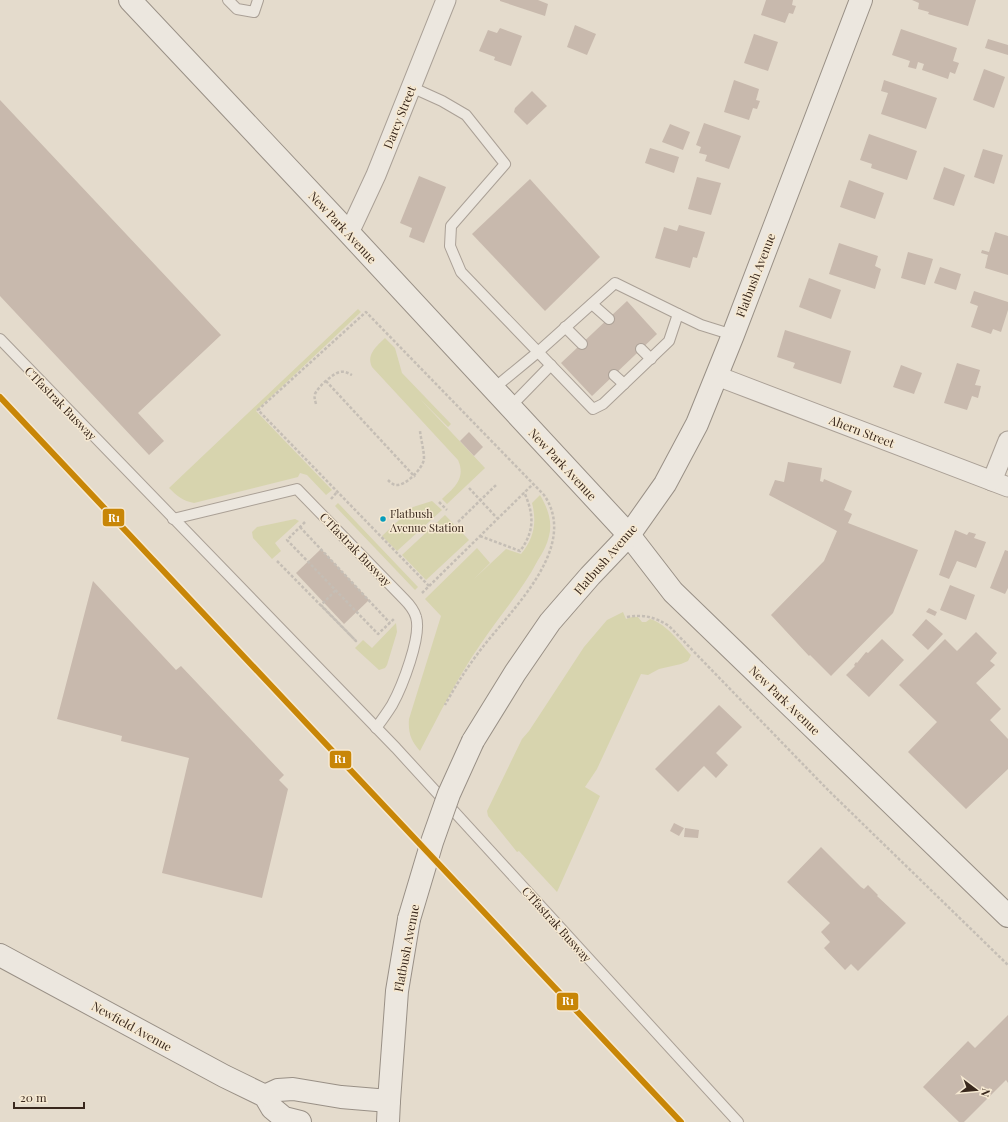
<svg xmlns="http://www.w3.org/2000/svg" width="1008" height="1122" viewBox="0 0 1008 1122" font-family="'Playfair Display',serif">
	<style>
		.green { fill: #d7d4ae }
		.building { fill: #c8b9ad }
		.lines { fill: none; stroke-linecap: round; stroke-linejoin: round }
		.lane-casing { stroke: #aaa096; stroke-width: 12 }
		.street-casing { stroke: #aaa096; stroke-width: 21 }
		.secondary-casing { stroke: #999086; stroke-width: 24 }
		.path { stroke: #c5beb5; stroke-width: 2.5; stroke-dasharray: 3 2; stroke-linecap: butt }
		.lane { stroke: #ece7df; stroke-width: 10 }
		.street { stroke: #ece7df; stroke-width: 19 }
		.secondary { stroke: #ece7df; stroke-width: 22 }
		.secondary-bridge-casing { stroke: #999086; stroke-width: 24; stroke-linecap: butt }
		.secondary-bridge { stroke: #ece7df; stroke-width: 22 }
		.rail-1-casing { stroke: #f6e9d2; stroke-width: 9 }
		.rail-1 { stroke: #c88607; stroke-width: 6 }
		.bus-dot { fill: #069cbc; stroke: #f6e9d2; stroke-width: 1.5 }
		.labels { text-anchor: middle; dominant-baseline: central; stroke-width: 3; stroke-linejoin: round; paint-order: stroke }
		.bus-label { font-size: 11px; fill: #39281d; stroke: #f6e9d2; text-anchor: start }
		.street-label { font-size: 12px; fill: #39281d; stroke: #f6e9d2 }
		.line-badge { stroke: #f6e9d2; stroke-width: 1.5 }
		.badge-label { font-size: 11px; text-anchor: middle; font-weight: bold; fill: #fff }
	</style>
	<rect width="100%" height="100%" fill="#e4dbcc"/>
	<g class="green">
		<path d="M358 309 361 312 256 411 332 490 326 495 307 475 300 473 298 477 194 503C183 501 177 496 169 488Z"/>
		<path d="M385 338 395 348 402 373 451 424 448 427 420 399 485 468 447 504 442 499C455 487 466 478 458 460L372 367C366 354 377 346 385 338Z"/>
		<path d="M540 495C547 507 553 521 549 536 547 545 543 552 538 560 522 591 499 616 480 645 457 678 439 715 420 751 411 741 408 733 409 719L441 616 425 599 477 548 490 563 474 579 506 549 521 554C534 539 537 522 532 503Z"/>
		<polygon points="432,501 442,510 397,551 382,536 413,507"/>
		<polygon points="338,503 418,587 415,590 335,506"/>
		<polygon points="445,515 469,540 426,580 402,555"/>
		<polygon points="295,519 299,521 275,543 281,551 272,559 253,538 252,532 257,527"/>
		<path d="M623 612 626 619 632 617H638L642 622H646L650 619C667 624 680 643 691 655L688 661 681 664 659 669 648 675 641 674 597 769 585 787 600 796 557 892 519 851 517 852 488 816 487 811 522 739 529 731 584 647 607 620Z"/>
		<polygon points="396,623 397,632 387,665 385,668 379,670 355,648 363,640 372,648"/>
	</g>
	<g class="building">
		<polygon points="500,0 538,0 548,4 545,16 500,1"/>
		<polygon points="766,0 793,0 792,5 796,6 793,14 789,13 785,23 761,15"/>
		<polygon points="912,0 976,0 968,26 928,14 929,12 918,9 919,3"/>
		<polygon points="575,25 596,34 587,55 567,47"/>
		<polygon points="500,28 522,36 511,66 494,60 495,57 479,51 488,30 497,33"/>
		<polygon points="901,29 957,48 953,61 959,63 955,74 950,72 948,79 922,70 924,64 918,62 916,69 908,67 910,61 892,55"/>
		<polygon points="754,34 778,42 768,71 744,63"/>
		<polygon points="988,39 1008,45 1008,55 985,48"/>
		<polygon points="984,69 1005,77 994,108 973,100"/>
		<polygon points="734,80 759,89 756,100 760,101 757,109 753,108 749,120 724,112"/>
		<polygon points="884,80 937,98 926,129 881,114 888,93 881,91"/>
		<polygon points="532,91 547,106 527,125 514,112 515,108"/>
		<polygon points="0,100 221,335 138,413 164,441 149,455 0,296"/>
		<polygon points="704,123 741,136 729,169 705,161 707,155 699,153 701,147 696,145"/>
		<polygon points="670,124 690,132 683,150 662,142"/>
		<polygon points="869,134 917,151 907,180 871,168 872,164 860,160"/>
		<polygon points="650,148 679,157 674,173 645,163"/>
		<polygon points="983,149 1003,155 994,184 974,177"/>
		<polygon points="944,167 965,175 954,206 933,199"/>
		<polygon points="419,176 446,187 424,243 409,237 412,228 400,223"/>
		<polygon points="697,177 721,183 711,215 688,209"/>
		<polygon points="530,179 600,257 545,311 472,234"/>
		<polygon points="849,180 884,193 875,219 840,207"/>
		<polygon points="679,225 705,232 697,258 693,257 690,268 655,258 664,227 677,231"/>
		<polygon points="995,232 1008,236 1008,275 985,268 988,255 981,253 982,250 989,252"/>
		<polygon points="839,243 878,256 875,266 881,269 875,289 829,274"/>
		<polygon points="908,252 933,259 925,285 901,278"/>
		<polygon points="940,267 961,274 956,290 934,283"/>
		<polygon points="809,278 841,290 831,319 799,307"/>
		<polygon points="974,291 1008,302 1008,310 1001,332 993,329 991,334 971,327 978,306 970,303"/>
		<polygon points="627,301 657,334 592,396 561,363"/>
		<polygon points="785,330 851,351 841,384 793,368 795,363 777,357"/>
		<polygon points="957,363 980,370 975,385 981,386 978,398 972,396 967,410 944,403"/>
		<polygon points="901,365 922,373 914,394 893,387"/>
		<polygon points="469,432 483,447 474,456 460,441"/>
		<polygon points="788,462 822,468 820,481 823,482 824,479 852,491 844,510 852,514 848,523 918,550 893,613 831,676 810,655 809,656 771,615 824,561 837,531 769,495 775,480 784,482"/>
		<polygon points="955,530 967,535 969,532 976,534 974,538 986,542 976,568 957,561 949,579 939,575"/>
		<polygon points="321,549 369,600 344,624 296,573"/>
		<polygon points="1005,550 1008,551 1008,588 1005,594 990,588"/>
		<polygon points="93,581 176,670 181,666 284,775 279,780 288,789 262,898 162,873 189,758 121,741 122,736 57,719"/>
		<polygon points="950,585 975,595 966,620 940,610"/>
		<polygon points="929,608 937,612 935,616 926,612"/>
		<polygon points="926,619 943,634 928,650 912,635"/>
		<polygon points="976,632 997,653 990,661 995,665 976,683 1001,709 990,720 1008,739 1008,769 966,809 908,752 937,722 899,685 945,639 957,651"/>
		<polygon points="882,639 904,660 869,697 846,675 855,666 854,665 856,662 857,663 866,652 868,653"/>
		<polygon points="719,705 742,727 716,753 728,765 716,778 704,766 678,792 655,769"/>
		<polygon points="674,823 684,828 679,836 670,831"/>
		<polygon points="685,828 699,830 698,838 684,837"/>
		<polygon points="821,847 861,887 864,889 868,885 878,895 877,896 906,923 858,971 851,964 845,970 824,948 830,942 821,932 830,923 787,882"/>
		<polygon points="1008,1015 1008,1083 1006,1080 964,1122 959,1122 923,1087 968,1041 975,1048"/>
	</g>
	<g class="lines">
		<g class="lane-casing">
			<g id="lane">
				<polyline points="228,0 237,9 254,12 258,0"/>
				<polyline points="411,87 442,101 466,115 505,164 451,226 450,246 461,272 593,409 603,404 669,341 678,314 701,325 733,335"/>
				<polyline points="592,304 609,319"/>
				<polyline points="565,327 582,344"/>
				<polyline points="0,339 396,748 738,1122"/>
				<polyline points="641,349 651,359"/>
				<polyline points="614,375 624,384"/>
				<polyline points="493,389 538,352 615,283 678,314"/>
				<polyline points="510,407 551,365"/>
				<path d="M173 519 297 489 404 599C409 604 414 610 416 617 422 636 402 687 392 705 387 713 382 720 376 728"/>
			</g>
		</g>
		<g class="street-casing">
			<g id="street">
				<polyline points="349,233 376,175 446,0"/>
				<polyline points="717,376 1008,487"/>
				<polyline points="992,481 1008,441"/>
			</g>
		</g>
		<g class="secondary-casing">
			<g id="secondary">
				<polyline points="130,0 349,233 629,535 673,592 1008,916"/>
				<polyline points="473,741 515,673 550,622 590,576 629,535 665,484 697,424 733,335 861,0"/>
				<polyline points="0,955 224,1076 265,1096 272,1108 284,1118 300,1122"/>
				<polyline points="265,1096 278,1090 293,1089 341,1097 389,1101"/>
				<polyline points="388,1122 389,1101 397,991 409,919"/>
			</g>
		</g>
		<g class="path">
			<polyline points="326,381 415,477"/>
			<path d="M316 404C315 400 314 398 315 394 317 388 333 373 340 372 345 371 348 373 352 375"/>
			<path d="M388 480C390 482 393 485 396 485 406 486 423 468 424 459 424 450 421 440 420 431"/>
			<polyline points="469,488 497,518"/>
			<polyline points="331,499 337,492"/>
			<polyline points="439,502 447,510"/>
			<polyline points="305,522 287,540 378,634 395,618"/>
			<polyline points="458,522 496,485"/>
			<polyline points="300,527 390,623"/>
			<path d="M480 536 520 551C535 531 534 514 524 492"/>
			<polyline points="277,561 356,641 321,605 336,590"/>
			<path d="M429 586 258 410 366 312 544 495C580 547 511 610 482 648 468 666 456 685 445 705"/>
			<polyline points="422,593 533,484"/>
			<path d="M627 617C643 614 655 617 669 626L828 790 1008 965"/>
		</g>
		<use href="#lane" class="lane"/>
		<use href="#street" class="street"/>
		<use href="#secondary" class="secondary"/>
		<g class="secondary-bridge-casing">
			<polyline id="secondary-bridge" points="409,919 432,842 449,794 473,741"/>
		</g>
		<use href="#secondary-bridge" class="secondary-bridge"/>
		<g class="rail-1-casing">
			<polyline id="rail-1" points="0,397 681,1122"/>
		</g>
		<use href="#rail-1" class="rail-1"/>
	</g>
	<circle class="bus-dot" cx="383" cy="519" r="3.5"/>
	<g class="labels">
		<g class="bus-label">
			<text x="390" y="513">Flatbush<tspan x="390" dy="14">Avenue Station</tspan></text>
		</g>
		<g class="street-label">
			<text transform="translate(399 117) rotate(-68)">Darcy Street</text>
			<text transform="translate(343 227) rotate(47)">New Park Avenue</text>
			<text transform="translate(755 275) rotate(-69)">Flatbush Avenue</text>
			<text transform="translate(61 403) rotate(46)">CTfastrak Busway</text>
			<text transform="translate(862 431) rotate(21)">Ahern Street</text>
			<text transform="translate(563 464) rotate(47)">New Park Avenue</text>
			<text transform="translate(356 549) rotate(46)">CTfastrak Busway</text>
			<text transform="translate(605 559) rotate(-49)">Flatbush Avenue</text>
			<text transform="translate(785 700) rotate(44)">New Park Avenue</text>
			<text transform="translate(557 924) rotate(48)">CTfastrak Busway</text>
			<text transform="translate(406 948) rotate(-79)">Flatbush Avenue</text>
			<text transform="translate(132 1026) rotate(29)">Newfield Avenue</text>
		</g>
	</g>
	<g class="line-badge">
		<rect x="102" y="508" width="23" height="19" rx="4" fill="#c88607"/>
		<rect x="329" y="750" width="23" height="19" rx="4" fill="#c88607"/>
		<rect x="556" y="992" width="23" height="19" rx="4" fill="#c88607"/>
	</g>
	<g class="badge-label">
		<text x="114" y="522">R1</text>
		<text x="340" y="763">R1</text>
		<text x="568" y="1005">R1</text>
	</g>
	<g transform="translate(976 1090) rotate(106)" stroke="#f6e9d2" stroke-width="3" paint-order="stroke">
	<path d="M0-3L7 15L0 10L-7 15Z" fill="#39281d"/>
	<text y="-6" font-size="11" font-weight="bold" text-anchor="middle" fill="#39281d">N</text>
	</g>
	<path d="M14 1102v6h70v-6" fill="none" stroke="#39281d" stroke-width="2"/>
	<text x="20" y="1102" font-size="12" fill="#39281d" stroke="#f6e9d2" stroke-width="3" paint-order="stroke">20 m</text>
</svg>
